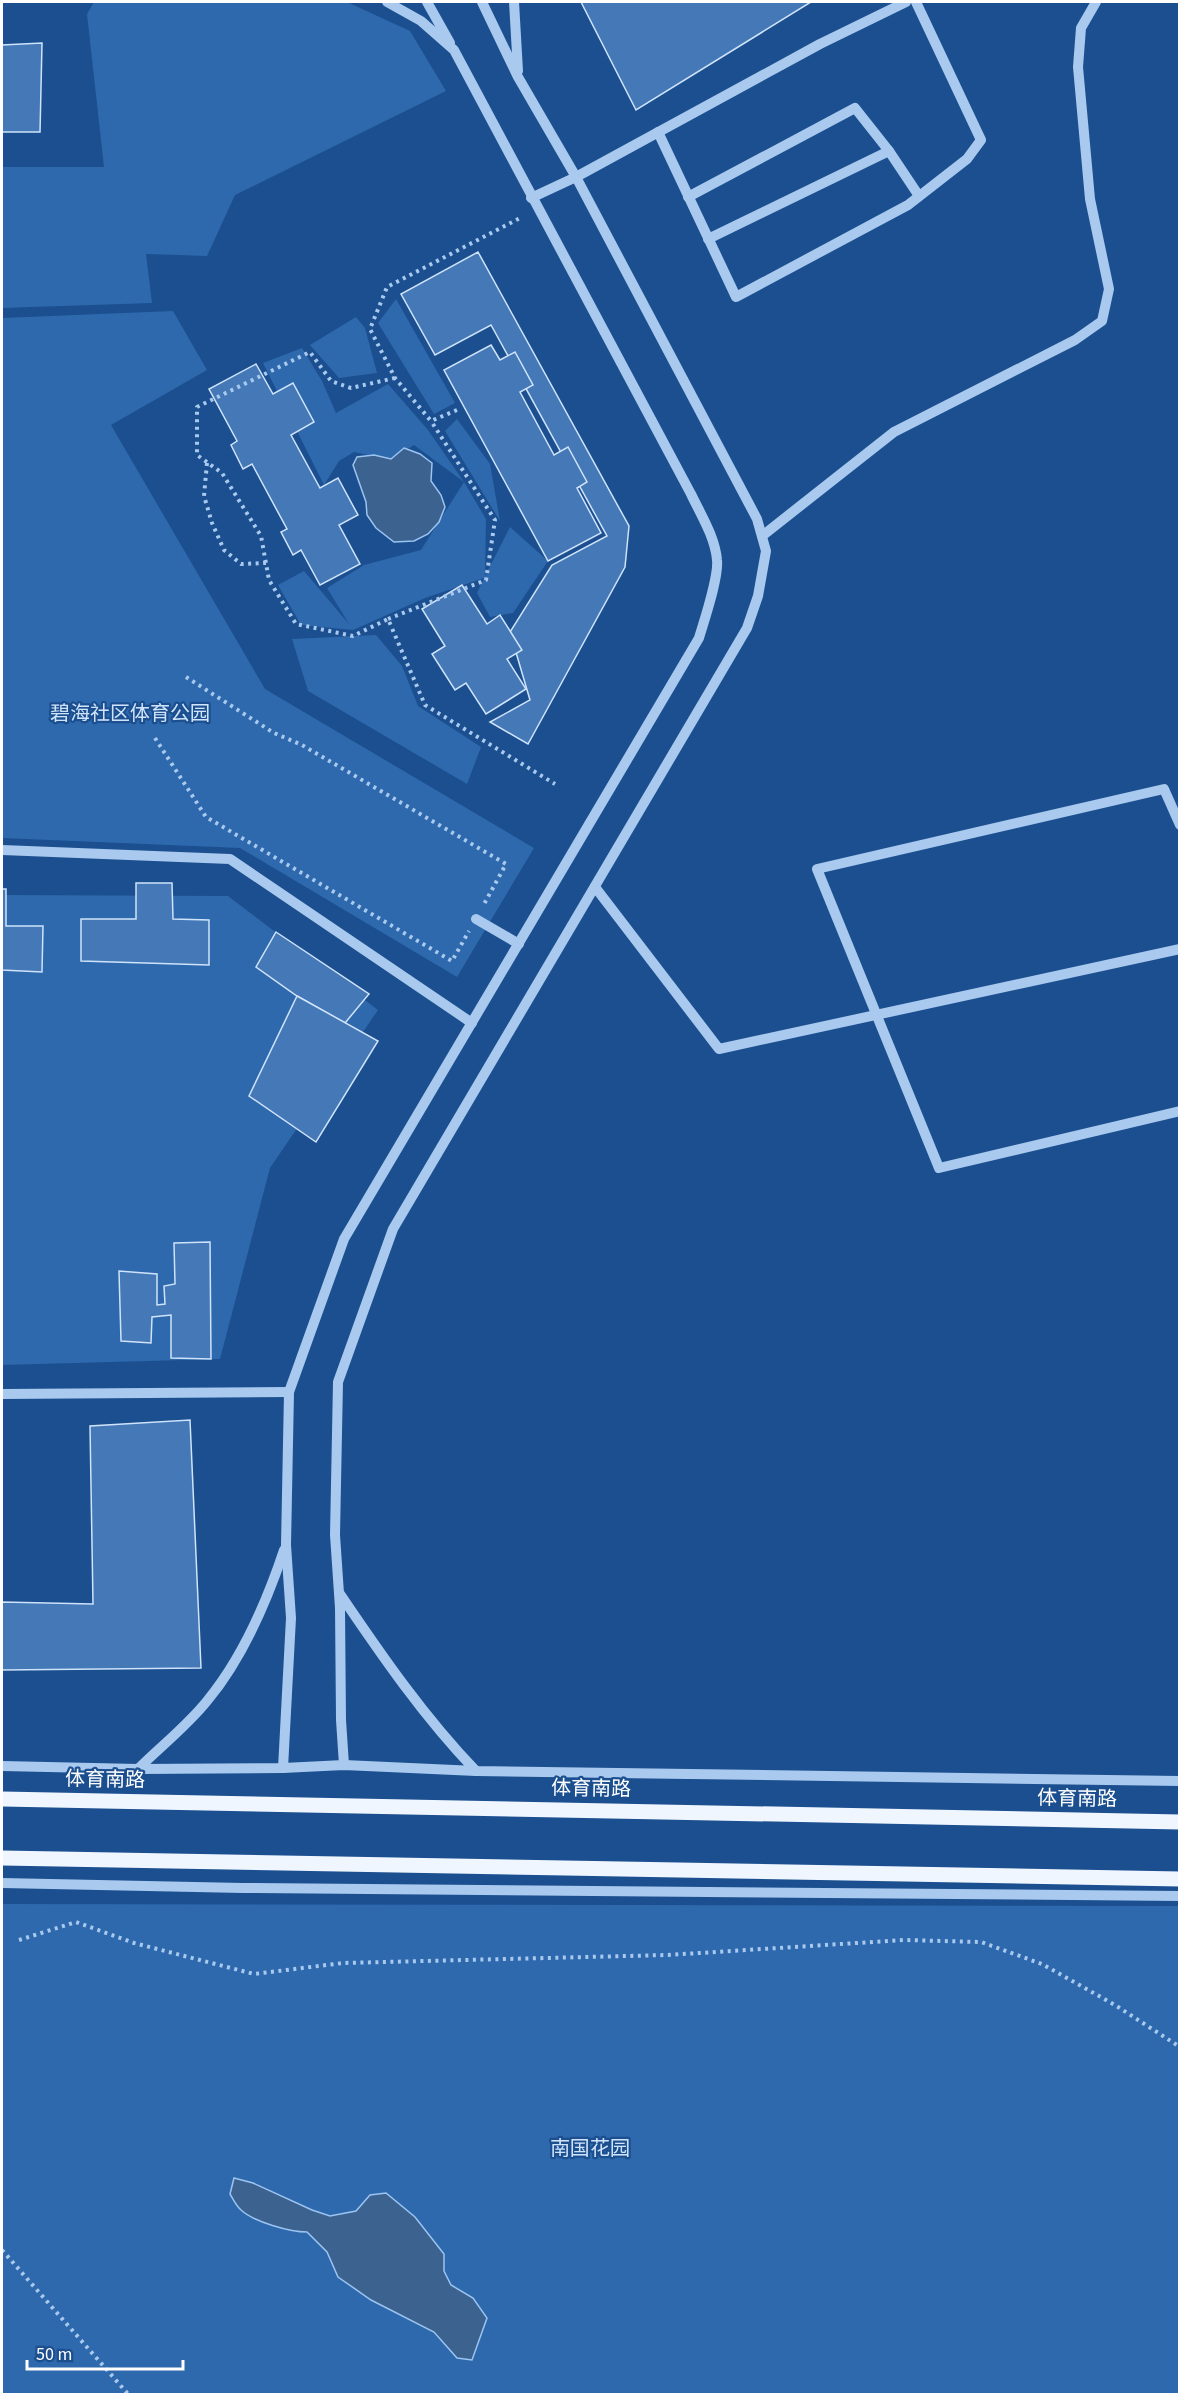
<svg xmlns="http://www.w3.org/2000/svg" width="1181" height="2396" viewBox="0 0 1181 2396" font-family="'Source Sans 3','Noto Sans SC',sans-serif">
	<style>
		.green { fill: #2e69ad }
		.water { fill: #3c6290; stroke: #9cc4f0; stroke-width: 1.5 }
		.building { fill: #4478b7; stroke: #cfe3fa; stroke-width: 1.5 }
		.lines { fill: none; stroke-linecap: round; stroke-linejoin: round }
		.path { stroke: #a9c9ee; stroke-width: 4; stroke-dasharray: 3 4.5; stroke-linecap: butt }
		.minor { stroke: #a9c9ee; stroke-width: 10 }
		.major { stroke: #f0f6ff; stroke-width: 15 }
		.labels { text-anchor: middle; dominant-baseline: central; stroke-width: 4.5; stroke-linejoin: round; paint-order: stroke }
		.park-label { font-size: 20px; fill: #cfe3fa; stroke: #1b4f8f }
		.street-label { font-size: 20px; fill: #fff; stroke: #1b4f8f }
	</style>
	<rect width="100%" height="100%" fill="#1b4f8f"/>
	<g class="green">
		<polygon points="94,2 347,2 410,31 446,91 235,195 207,256 146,254 152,303 2,308 2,167 104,167 87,14"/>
		<polygon points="396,299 455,403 434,414 378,323"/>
		<polygon points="173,311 207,370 111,425 265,689 534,848 457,977 240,848 2,838 2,318"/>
		<polygon points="356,317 365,328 377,373 339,378 310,345"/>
		<polygon points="302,348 322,381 336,413 388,384 428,430 464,482 486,519 485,576 510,527 548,561 513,613 490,617 477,593 484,578 425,598 353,630 301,625 278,585 304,571 349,624 327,588 364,565 421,550 464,482 414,445 391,460 354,452 339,461 324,485 263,363"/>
		<polygon points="457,419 490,464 500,521 445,431"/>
		<polygon points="376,635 402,666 418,706 481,747 467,784 308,691 292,639"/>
		<polygon points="2,895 228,896 378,1010 270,1168 220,1359 2,1365"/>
		<polygon points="2,1904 1179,1906 1179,2394 2,2394"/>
	</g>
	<g class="water">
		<polygon points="404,448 420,454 432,463 431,481 441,495 445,507 439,522 428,534 414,541 394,542 376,528 367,515 366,502 353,465 357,457 374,455 391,459"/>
		<path d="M234 2178 253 2183 312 2210 330 2216 356 2211 370 2195 386 2193 415 2217 444 2254V2271L451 2285 473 2298 487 2318 472 2360 457 2358 434 2332 371 2300 338 2277 327 2252 307 2232C290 2232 254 2222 241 2210 236 2206 233 2199 230 2194Z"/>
	</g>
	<g class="building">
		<polygon points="581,2 811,2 636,110"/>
		<polygon points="42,43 40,132 2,132 2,45"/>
		<polygon points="478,252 629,526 625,567 528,744 490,722 530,700 510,632 552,565 607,536 491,325 435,355 401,294"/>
		<polygon points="491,345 500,360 515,352 533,385 520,392 554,455 568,447 587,482 577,488 601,533 548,561 444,370"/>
		<polygon points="256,364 273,394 293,383 314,422 291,435 320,488 338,478 358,515 339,525 360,564 320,585 301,550 293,555 281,532 287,529 252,464 243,469 231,445 237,441 209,389"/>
		<polygon points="462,585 487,624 500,615 522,650 507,659 526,689 486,714 466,683 455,690 432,654 445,646 422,609"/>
		<polygon points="136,883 172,883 173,919 209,920 209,965 81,961 81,919 136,919"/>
		<polygon points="2,889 6,889 6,926 43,926 42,972 2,970"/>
		<polygon points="276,932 369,994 345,1023 297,996 256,967"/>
		<polygon points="297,996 378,1041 316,1142 249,1096"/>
		<polygon points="210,1242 211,1359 171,1358 171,1315 152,1317 151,1343 121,1341 119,1271 157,1274 157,1305 165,1304 164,1286 175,1284 174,1243"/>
		<polygon points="190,1420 201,1668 2,1670 2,1602 93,1604 90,1426"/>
	</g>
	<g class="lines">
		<g class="path">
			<polyline points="395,378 351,388 331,381 310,352 197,407 197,455 222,473 261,536 269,580 296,624 353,636 388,619 425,705 555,784"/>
			<polyline points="457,410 431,421 395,378 370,329 387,287 522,217"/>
			<polyline points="207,463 204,496 212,523 224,550 241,564 266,563"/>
			<polyline points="388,619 486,580 495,520 431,421"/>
			<polyline points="186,677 274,733 302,745 506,864 483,906"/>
			<polyline points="155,738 206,817 452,961 469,931"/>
			<polyline points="19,1940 76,1922 134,1943 254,1974 343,1963 668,1955 904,1940 981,1942 1042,1964 1115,2005 1180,2047"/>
			<polyline points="2,2250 128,2394"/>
		</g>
		<g class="minor">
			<polyline points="427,2 450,43"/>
			<polyline points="514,2 518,71"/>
			<polyline points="658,132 736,297 908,205 967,159 981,140 916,2"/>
			<polyline points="688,197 855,108 889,151"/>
			<polyline points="531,198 576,177 820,44 906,2"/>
			<polyline points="708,239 889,151 919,196"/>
			<polyline points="762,536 894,432 1075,340 1102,321 1109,289 1090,199 1078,67 1081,28 1096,2"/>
			<polyline points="1180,825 1164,789 817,869 939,1168 1180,1111"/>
			<polyline points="2,850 230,859 472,1023"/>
			<polyline points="595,887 719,1049 1180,949"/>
			<polyline points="476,919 519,944"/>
			<polyline points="2,1394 289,1392"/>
			<path d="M340 1594C382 1656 424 1717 476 1771"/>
			<polyline points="344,1765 341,1720 340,1608 335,1535 338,1382 393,1229 747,628 758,596 766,551 757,519 576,177 518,77 482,2"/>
			<polyline points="2,1766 138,1769 283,1768 344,1765 476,1771 1180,1781"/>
			<path d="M283 1768 291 1618 286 1545 289 1392 344 1239 699 638C704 621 719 577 717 560 715 537 701 515 691 494L454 50 421 21 387 2"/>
			<path d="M138 1769C160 1747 187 1726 207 1701 241 1660 267 1601 284 1550"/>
			<polyline points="2,1883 243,1888 1180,1896"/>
		</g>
		<g class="major">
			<polyline points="2,1799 1180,1822"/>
			<polyline points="2,1858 1180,1879"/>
		</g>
	</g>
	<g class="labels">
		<g class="park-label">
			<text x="130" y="714">碧海社区体育公园</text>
			<text x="590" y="2149">南国花园</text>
		</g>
		<g class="street-label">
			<text transform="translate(105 1780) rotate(1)">体育南路</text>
			<text transform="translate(591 1789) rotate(1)">体育南路</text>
			<text transform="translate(1077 1799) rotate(1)">体育南路</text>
		</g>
	</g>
	<rect width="1181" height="2396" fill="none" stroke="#ffffff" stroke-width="6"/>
	<path d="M27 2360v9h156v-9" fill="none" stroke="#ffffff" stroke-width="3"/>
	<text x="36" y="2360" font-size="18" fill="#ffffff" stroke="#1b4f8f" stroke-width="4.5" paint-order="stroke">50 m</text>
</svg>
